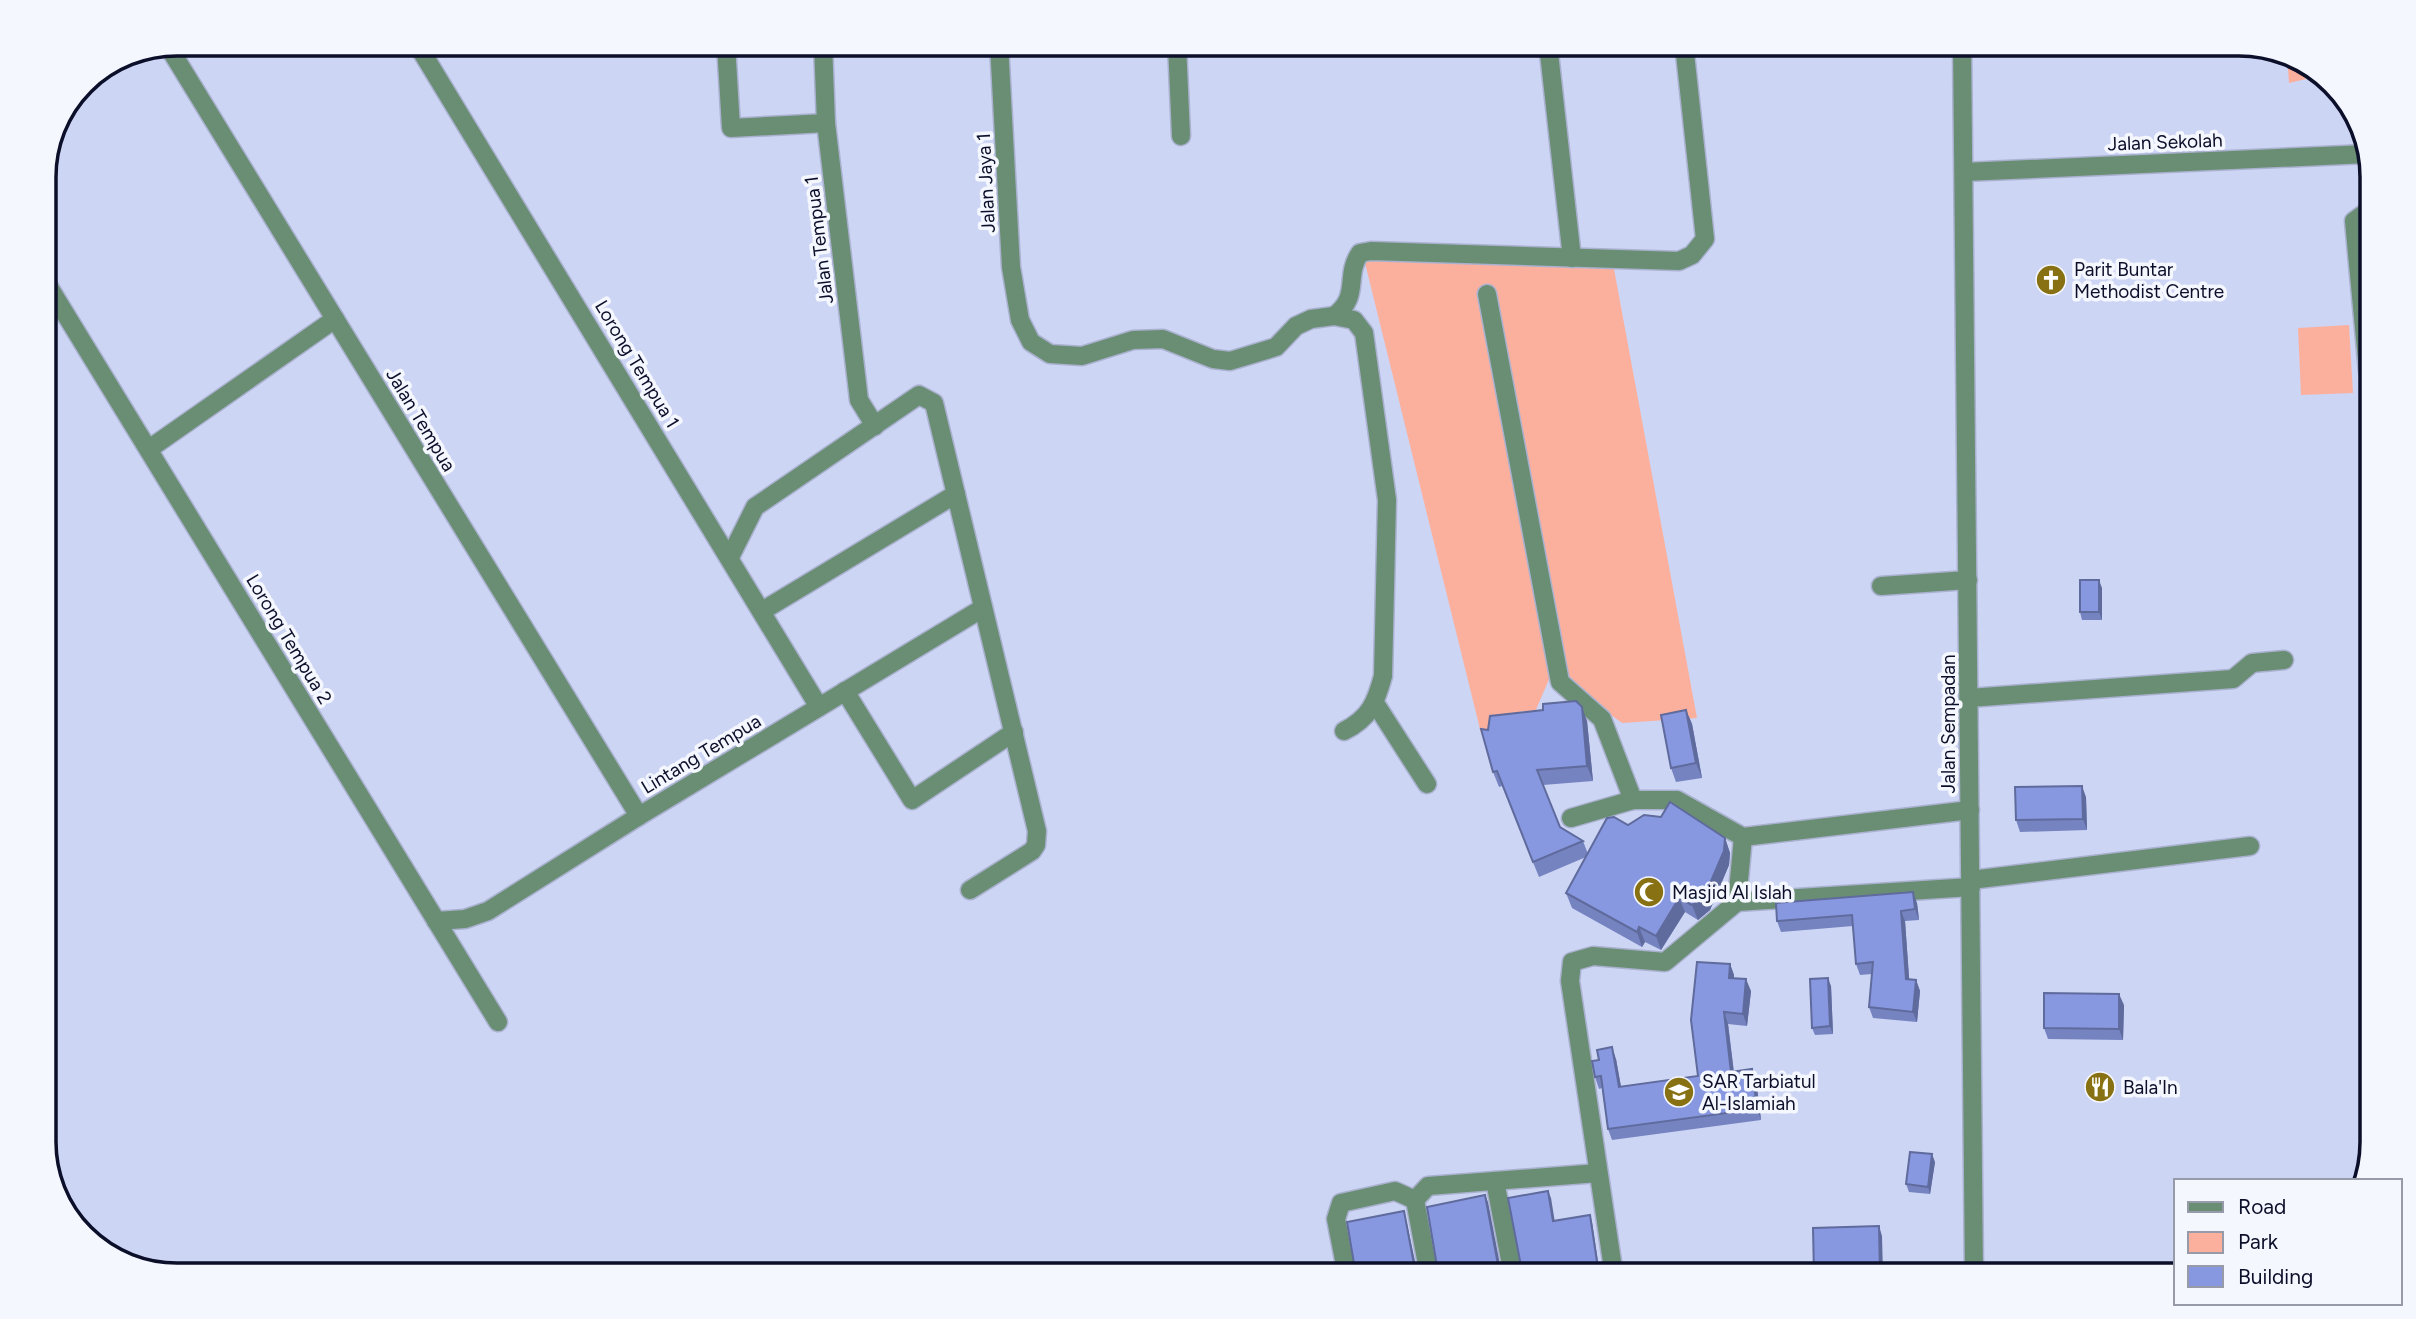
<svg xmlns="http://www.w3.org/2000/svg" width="2416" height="1319" viewBox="0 0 2416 1319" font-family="Figtree,sans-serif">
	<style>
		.green { fill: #fbb09e }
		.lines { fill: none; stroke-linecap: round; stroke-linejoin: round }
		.minor-casing { stroke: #aab1cf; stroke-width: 21 }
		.minor { stroke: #698e74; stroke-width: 18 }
		.wall { fill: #7583c1 }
		.shaded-wall { fill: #5f6a9d }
		.building { fill: #8898e0; stroke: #5f6a9d; stroke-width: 2 }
		.labels { text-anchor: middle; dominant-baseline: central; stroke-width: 7; stroke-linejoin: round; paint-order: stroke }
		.street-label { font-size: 19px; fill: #0b0f29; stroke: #f5f7ff }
		.poi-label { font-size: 19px; fill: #0b0f29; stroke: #f5f7ff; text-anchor: start }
		.rim { fill: none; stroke: #0b0f29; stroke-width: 3.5 }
	</style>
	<rect width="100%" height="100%" fill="#cdd5f4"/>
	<g class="green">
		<polygon points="2287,55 2298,58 2319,76 2289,83"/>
		<polygon points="1364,259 1614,269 1697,718 1622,723 1584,695 1564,674 1550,677 1535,712 1522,711 1481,733"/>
		<polygon points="2349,325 2353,393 2301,395 2298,328"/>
	</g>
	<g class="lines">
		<g class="minor-casing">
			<g id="minor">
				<polyline points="417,44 819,707"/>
				<polyline points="726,44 731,128 826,123"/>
				<polyline points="823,44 826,123 859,400 875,426"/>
				<path d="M999 44 1011 267 1020 320 1031 342 1050 354 1082 356 1133 340 1163 339 1213 359 1230 361 1276 347 1296 326 1311 319 1334 316 1354 320 1364 333 1387 500 1383 676C1376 702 1370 718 1344 731"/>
				<polyline points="1177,44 1181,136"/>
				<polyline points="1548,44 1572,258"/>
				<polyline points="1962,44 1974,1275"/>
				<polyline points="168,46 639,816"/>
				<polyline points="1964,172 2367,154"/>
				<polyline points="2372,208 2354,221 2368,371 2372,374"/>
				<polyline points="44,279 498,1022"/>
				<polyline points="1487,294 1560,682 1602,719 1633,800"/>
				<path d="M1334 316C1361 296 1344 277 1360 253L1371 251 1679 261 1692 255 1705 239 1684 44"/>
				<polyline points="149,449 335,319"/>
				<polyline points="730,557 755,507 919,395 934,403 1037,831 1036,845 1032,851 970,890"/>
				<polyline points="1881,586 1968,580"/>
				<polyline points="762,611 956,494"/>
				<polyline points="845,691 912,800 1014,732"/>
				<polyline points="1969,698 2233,679 2252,663 2284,660"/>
				<polyline points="1375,703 1427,784"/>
				<polyline points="1571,818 1633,800 1677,800 1743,837 1970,810"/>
				<polyline points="1971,880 2250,846"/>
				<polyline points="1737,902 1971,887"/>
				<polyline points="436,921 465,919 488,911 639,816 983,608"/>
				<polyline points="1495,1181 1513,1275"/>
				<polyline points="1415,1200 1428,1186 1598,1173"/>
				<polyline points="1415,1200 1429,1275"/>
				<polyline points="1347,1275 1336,1219 1341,1203 1395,1191 1415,1200"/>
				<polyline points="1614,1275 1570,981 1572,962 1593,956 1665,962 1737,902 1743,837"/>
			</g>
		</g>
		<use href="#minor" class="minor"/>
	</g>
	<g class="wall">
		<polygon points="2102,588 2102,620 2082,620 2080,612"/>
		<polygon points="1543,710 1587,721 1593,781 1543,785 1560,827 1583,841 1588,854 1628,825 1725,838 1730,853 1729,865 1710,910 1698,920 1685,912 1661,950 1645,942 1642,947 1572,908 1566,893 1586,857 1539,877 1502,786 1499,787 1493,772 1488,730"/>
		<polygon points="1686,710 1692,724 1702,778 1676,782 1671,768"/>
		<polygon points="2086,797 2087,830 2020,832 2016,820"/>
		<polygon points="1917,903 1919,920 1905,921 1909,979 1916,980 1920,991 1917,1022 1873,1018 1869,1007 1872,974 1860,975 1856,964 1853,926 1781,932 1777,921"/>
		<polygon points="1730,964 1734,975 1734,978 1751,991 1747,1026 1728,1024 1734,1072 1752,1069 1756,1080 1761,1120 1612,1140 1608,1129 1602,1088 1599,1089 1595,1077 1616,1059 1621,1087 1698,1076"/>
		<polygon points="1831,986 1833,1034 1815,1035 1812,1028"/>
		<polygon points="2124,1005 2123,1040 2048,1039 2044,1028"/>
		<polygon points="1935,1162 1930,1194 1909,1192 1906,1184"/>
	</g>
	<g class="shaded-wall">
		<polygon points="2099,580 2102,588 2102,620 2099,612"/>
		<polygon points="1582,707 1587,721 1593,781 1587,766"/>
		<polygon points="1686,710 1692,724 1702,778 1696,763"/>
		<polygon points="2082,786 2086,797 2087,830 2083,819"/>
		<polygon points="1725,838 1730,853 1729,865 1710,910 1698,920 1692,905"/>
		<polygon points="1913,892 1917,903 1919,920 1915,909"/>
		<polygon points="1679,898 1685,912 1661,950 1656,936"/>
		<polygon points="1901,911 1905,921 1910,990 1906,979"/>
		<polygon points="1639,927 1645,942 1642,947 1637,932"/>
		<polygon points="1730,964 1734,975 1734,989 1729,978"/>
		<polygon points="1828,978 1831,986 1833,1034 1830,1026"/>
		<polygon points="1746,979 1751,991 1747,1026 1743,1014"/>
		<polygon points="1916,980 1920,991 1917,1022 1913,1012"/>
		<polygon points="2119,994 2124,1005 2123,1040 2119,1029"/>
		<polygon points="1724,1012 1728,1024 1735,1083 1731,1072"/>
		<polygon points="1612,1047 1616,1059 1623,1098 1619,1087"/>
		<polygon points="1752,1069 1756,1080 1761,1120 1757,1109"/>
		<polygon points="1932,1154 1935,1162 1930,1194 1928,1187"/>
		<polygon points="1548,1191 1551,1198 1556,1229 1553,1221"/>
		<polygon points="1485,1195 1488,1202 1502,1275 1499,1270"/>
		<polygon points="1404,1211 1406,1219 1418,1275 1415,1270"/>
		<polygon points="1590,1215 1592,1222 1600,1275 1599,1275"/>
		<polygon points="1879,1226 1882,1236 1883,1275 1880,1275"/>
	</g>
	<g class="building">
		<rect x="2080" y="580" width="19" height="32"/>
		<polygon points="1576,701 1582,707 1587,766 1537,770 1560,827 1583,841 1533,862 1497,771 1493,772 1481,729 1488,730 1490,716 1543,710 1543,704"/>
		<polygon points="1686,710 1696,763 1671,768 1661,715"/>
		<polygon points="2082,786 2083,819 2016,820 2015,787"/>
		<polygon points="1670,802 1725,838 1724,851 1705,895 1692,905 1679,898 1656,936 1639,927 1637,932 1566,893 1607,818 1614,817 1628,825 1644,815 1661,817"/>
		<polygon points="1913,892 1915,909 1901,911 1906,979 1916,980 1913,1012 1869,1007 1873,962 1856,964 1852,915 1777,921 1776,903"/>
		<polygon points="1697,962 1730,964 1729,978 1746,979 1743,1014 1724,1012 1731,1072 1752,1069 1757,1109 1608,1129 1601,1076 1595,1077 1592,1061 1599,1060 1597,1050 1612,1047 1619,1087 1698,1076 1691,1020"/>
		<polygon points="1828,978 1830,1026 1812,1028 1810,979"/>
		<polygon points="2044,993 2119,994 2119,1029 2044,1028"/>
		<polygon points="1910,1152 1932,1154 1928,1187 1906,1184"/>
		<polygon points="1548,1191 1553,1221 1590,1215 1599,1275 1518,1275 1521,1266 1508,1198"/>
		<polygon points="1485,1195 1499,1270 1504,1275 1434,1275 1437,1266 1427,1207"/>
		<polygon points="1404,1211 1415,1270 1420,1275 1356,1275 1347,1222"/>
		<polygon points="1879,1226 1880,1275 1814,1275 1813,1228"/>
	</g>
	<defs>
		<g id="church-disc" transform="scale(1.575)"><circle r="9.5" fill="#887112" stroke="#f5f7ff"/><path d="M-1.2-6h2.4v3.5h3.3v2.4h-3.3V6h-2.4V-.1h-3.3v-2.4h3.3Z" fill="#fff"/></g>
		<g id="mosque-disc" transform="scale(1.575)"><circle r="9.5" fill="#887112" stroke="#f5f7ff"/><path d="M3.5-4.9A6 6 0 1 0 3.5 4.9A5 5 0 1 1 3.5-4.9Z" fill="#fff"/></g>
		<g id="restaurant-disc" transform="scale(1.575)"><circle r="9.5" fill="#887112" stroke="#f5f7ff"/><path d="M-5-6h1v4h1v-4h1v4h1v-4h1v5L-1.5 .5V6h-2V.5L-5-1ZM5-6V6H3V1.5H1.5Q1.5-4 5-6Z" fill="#fff"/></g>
		<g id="school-disc" transform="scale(1.575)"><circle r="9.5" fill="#887112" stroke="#f5f7ff"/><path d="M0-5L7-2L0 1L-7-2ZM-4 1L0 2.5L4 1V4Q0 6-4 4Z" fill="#fff"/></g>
	</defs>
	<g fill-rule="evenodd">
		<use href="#church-disc" x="2051" y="280"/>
		<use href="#mosque-disc" x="1649" y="892"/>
		<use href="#restaurant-disc" x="2100" y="1087"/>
		<use href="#school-disc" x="1679" y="1092"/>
	</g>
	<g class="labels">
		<g class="street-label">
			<text transform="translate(2165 142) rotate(-2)">Jalan Sekolah</text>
			<text transform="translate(986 183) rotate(-93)">Jalan Jaya 1</text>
			<text transform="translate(819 240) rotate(-97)">Jalan Tempua 1</text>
			<text transform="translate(637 364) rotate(59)">Lorong Tempua 1</text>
			<text transform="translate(421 420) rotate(59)">Jalan Tempua</text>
			<text transform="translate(289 639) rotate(59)">Lorong Tempua 2</text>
			<text transform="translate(1948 724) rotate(-90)">Jalan Sempadan</text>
			<text transform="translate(701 754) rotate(-31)">Lintang Tempua</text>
		</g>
		<g class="poi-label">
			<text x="2074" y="269">Parit Buntar<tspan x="2074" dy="22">Methodist Centre</tspan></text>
			<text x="1672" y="892">Masjid Al Islah</text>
			<text x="1702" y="1081">SAR Tarbiatul<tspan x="1702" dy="22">Al-Islamiah</tspan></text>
			<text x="2123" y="1087">Bala'In</text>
		</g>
	</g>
	<path d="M0 0H2416V1319H0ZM177 56H2239A121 121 0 0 1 2360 177V1142A121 121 0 0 1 2239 1263H177A121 121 0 0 1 56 1142V177A121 121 0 0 1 177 56Z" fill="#f5f7ff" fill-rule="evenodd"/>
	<path class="rim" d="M177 56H2239A121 121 0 0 1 2360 177V1142A121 121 0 0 1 2239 1263H177A121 121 0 0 1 56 1142V177A121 121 0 0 1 177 56Z"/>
	<rect x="2174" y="1179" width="228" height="126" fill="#f5f7ff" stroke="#979aa9" stroke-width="2"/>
	<rect x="2188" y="1202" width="35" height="10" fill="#698e74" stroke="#979aa9" stroke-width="2"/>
	<text x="2238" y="1214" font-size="21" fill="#0b0f29">Road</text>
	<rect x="2188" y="1232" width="35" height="21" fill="#fbb09e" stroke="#979aa9" stroke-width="2"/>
	<text x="2238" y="1249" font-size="21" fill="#0b0f29">Park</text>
	<rect x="2188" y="1266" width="35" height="21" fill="#8898e0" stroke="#979aa9" stroke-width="2"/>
	<text x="2238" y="1284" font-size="21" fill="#0b0f29">Building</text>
</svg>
